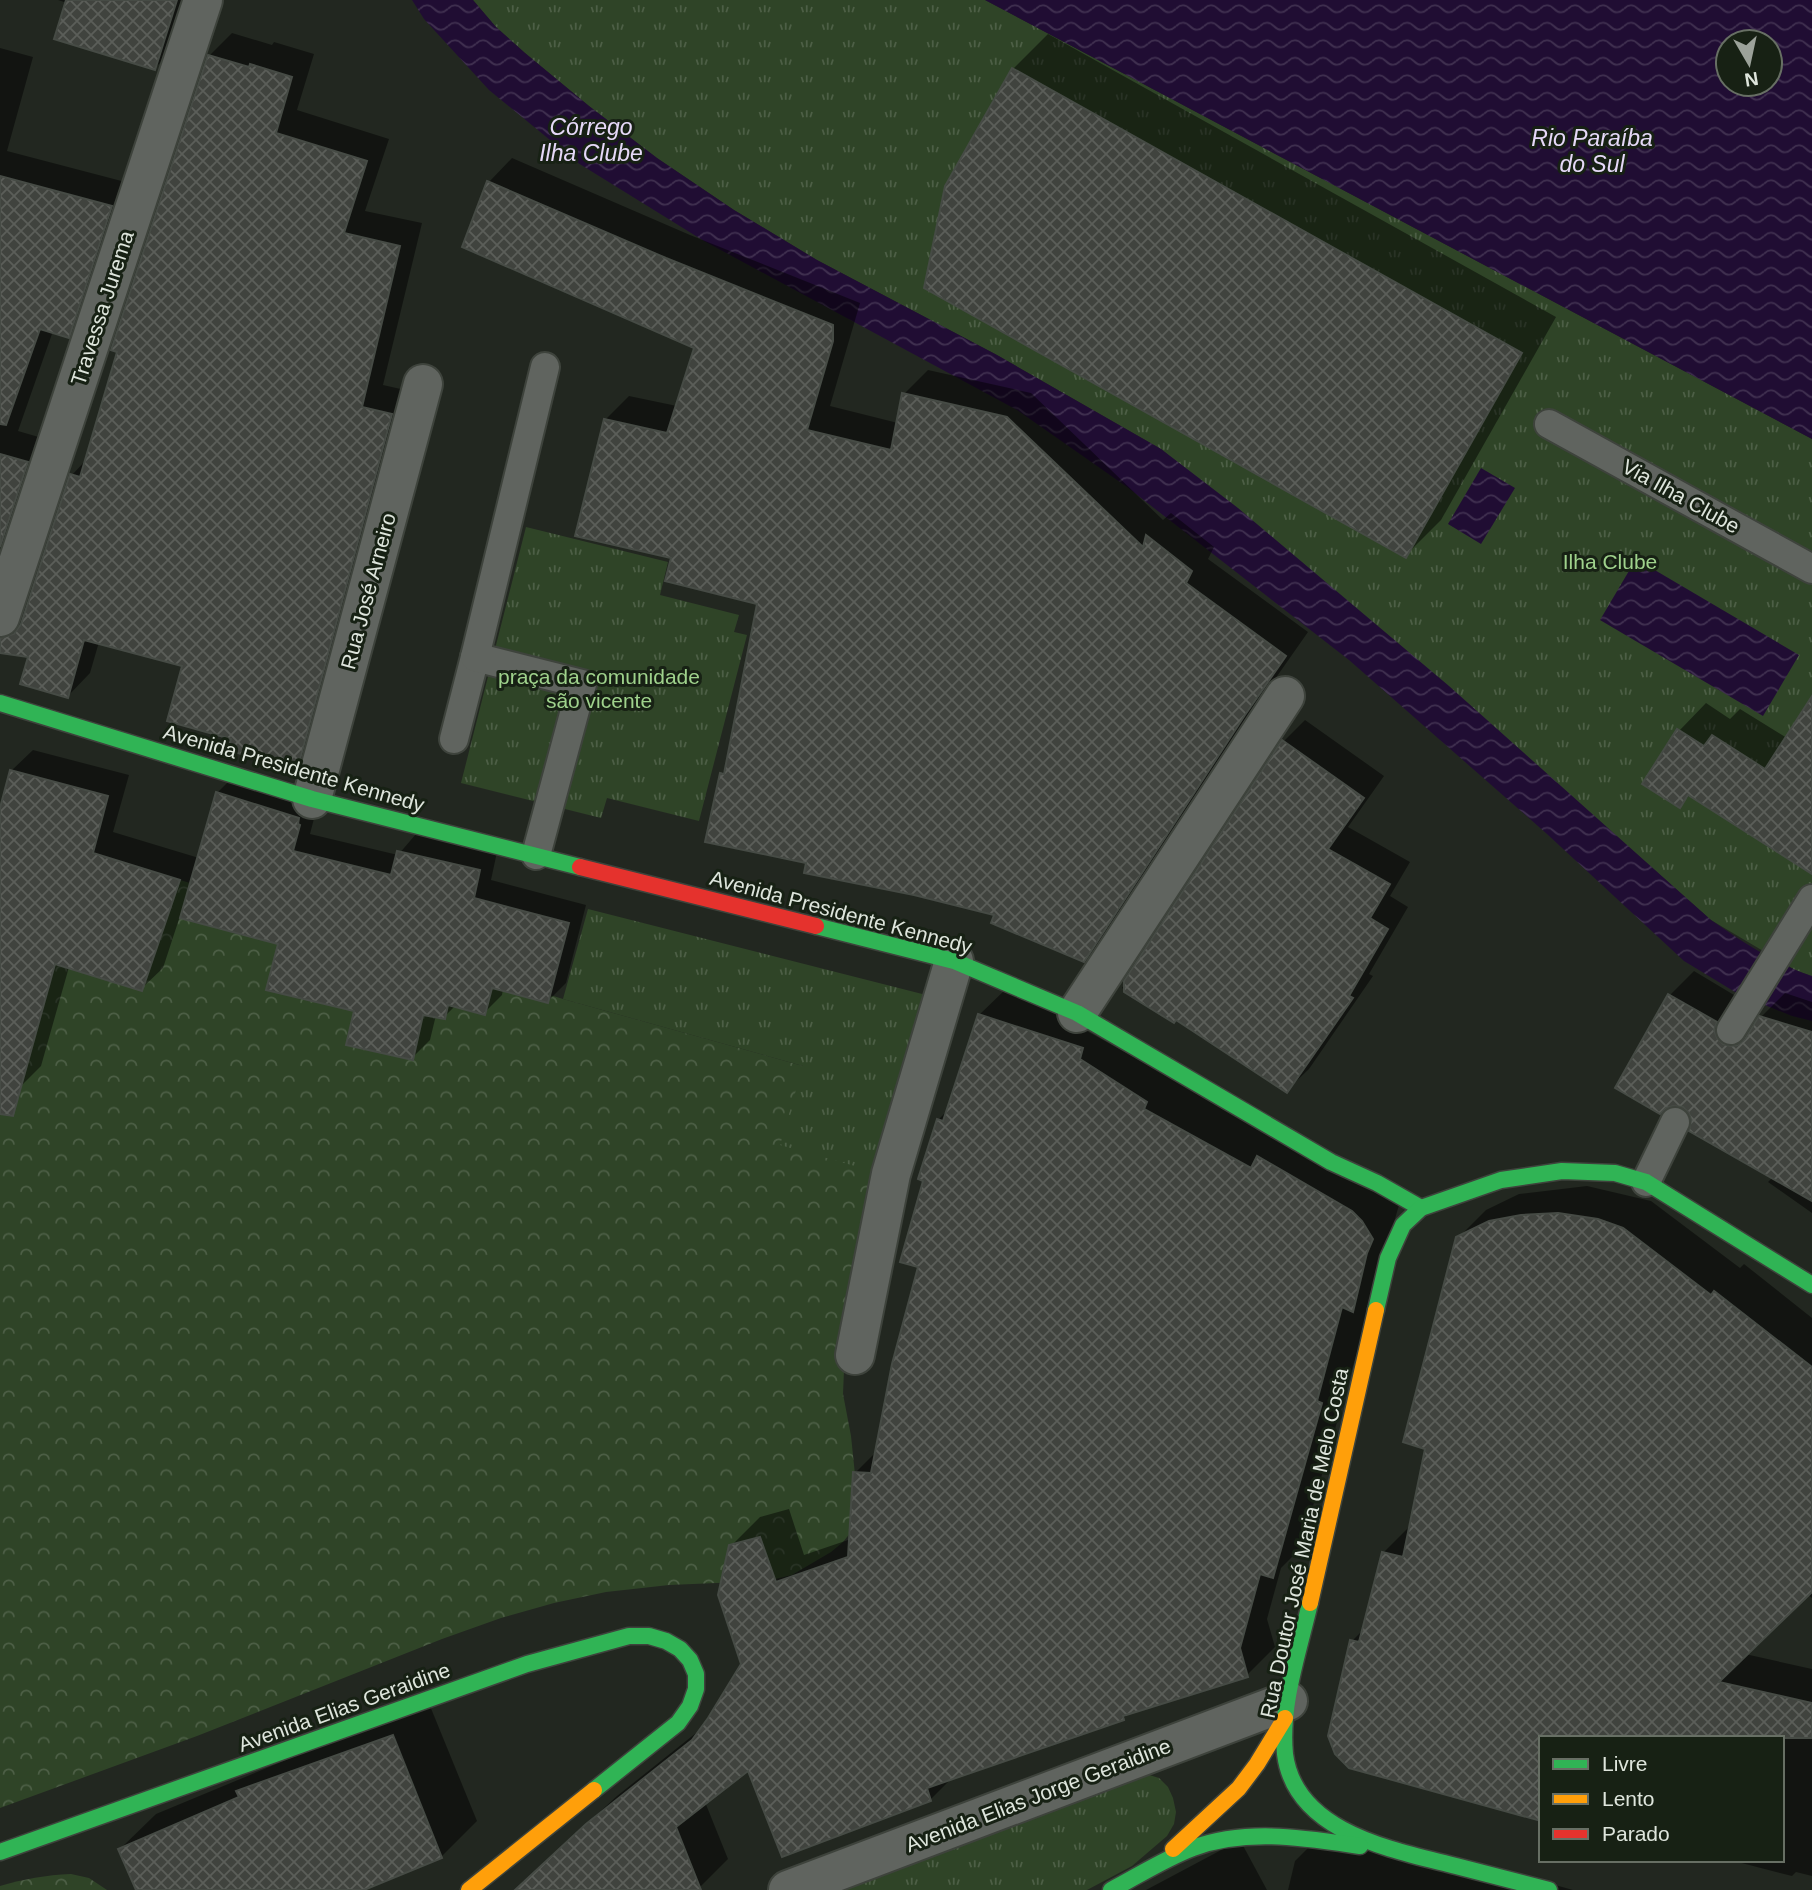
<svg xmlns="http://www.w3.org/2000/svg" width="1812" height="1890" viewBox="0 0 1812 1890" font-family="Arial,sans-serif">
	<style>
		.forest { fill: url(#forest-crowns) }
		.park { fill: url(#park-tufts) }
		.water { fill: url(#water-waves); fill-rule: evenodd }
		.shadow { fill: #0007 }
		.building { fill: url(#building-cross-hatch); stroke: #464b45; stroke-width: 2 }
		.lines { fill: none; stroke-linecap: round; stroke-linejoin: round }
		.lane-casing { stroke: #3e433c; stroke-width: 32 }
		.street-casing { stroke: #3e433c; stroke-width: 42 }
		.fast-casing { stroke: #3e433c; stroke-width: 19 }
		.slow-casing { stroke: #3e433c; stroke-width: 19 }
		.jam-casing { stroke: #3e433c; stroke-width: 19 }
		.lane { stroke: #60645f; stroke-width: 28 }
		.street { stroke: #60645f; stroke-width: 38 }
		.fast { stroke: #30b455; stroke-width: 16 }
		.slow { stroke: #ff9f0a; stroke-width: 16 }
		.jam { stroke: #e5322d; stroke-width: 16 }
		.labels { text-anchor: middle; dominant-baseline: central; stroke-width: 6; stroke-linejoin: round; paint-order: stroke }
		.street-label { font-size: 21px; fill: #dee5dc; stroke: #172114 }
		.park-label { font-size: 21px; fill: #9fd28c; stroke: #172114 }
		.water-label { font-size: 23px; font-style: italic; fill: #e6d9f8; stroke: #172114 }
	</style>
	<defs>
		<pattern id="forest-crowns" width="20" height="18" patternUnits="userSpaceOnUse" patternTransform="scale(1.75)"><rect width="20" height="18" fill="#2f4427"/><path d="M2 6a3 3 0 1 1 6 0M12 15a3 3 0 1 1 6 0" fill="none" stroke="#4d5f46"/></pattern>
		<pattern id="park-tufts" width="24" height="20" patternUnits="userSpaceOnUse" patternTransform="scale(1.75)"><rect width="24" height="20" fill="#2f4427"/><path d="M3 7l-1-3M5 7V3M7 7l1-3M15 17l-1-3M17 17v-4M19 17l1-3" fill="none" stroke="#4d5f46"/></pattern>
		<pattern id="water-waves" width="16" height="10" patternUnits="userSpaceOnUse" patternTransform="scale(1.75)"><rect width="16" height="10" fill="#200d33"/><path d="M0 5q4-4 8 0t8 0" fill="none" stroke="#403050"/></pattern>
		<pattern id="building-cross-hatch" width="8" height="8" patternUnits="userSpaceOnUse" patternTransform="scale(1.75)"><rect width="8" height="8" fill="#40433e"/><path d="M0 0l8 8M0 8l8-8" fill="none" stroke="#5b5e59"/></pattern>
	</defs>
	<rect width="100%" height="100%" fill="#222720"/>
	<g class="forest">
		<polygon points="0,824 563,999 803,1066 880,1173 845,1346 843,1394 851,1436 857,1494 855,1527 843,1542 831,1552 792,1575 767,1581 669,1585 606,1592 554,1603 501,1618 442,1639 197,1736 0,1808"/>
		<path d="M71 1874 89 1878 107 1890H0V1886C24 1879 46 1875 71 1874Z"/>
	</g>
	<g class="park">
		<polygon points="473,0 985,0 1812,439 1812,976 1797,971 1711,920 1506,739 1161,449 997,355 817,260 734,210 657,158 589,106 525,53 496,27"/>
		<polygon points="526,527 668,562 660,595 739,615 734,632 747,635 699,821 607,798 601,818 461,783"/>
		<polygon points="588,909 934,997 880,1173 780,1145 803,1066 563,999"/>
		<polygon points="1146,1774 1159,1778 1168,1787 1173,1798 1176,1812 1174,1824 1167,1836 1132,1866 1087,1890 821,1890"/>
	</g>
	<g class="water">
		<path d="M412 0H473L496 27 525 53 589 106 657 158 734 210 817 260 997 355 1161 449 1238 508 1449 686 1711 920C1743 942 1775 964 1812 976V1021L1792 1016 1740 995 1684 961 1547 834 1349 660 1127 487 1017 410 704 241 578 163 489 90 424 19Z"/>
		<path d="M985 0H1812V439ZM1770 42V84H1728V42Z"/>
		<polygon points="1481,468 1515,488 1481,544 1448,524"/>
		<polygon points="1636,559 1799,655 1763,716 1600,620"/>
	</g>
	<g class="shadow">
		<polygon points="58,0 191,0 177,46 155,68 67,3"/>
		<polygon points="232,33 272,45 274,42 314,54 297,110 389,139 365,211 422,223 383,385 414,392 319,747 296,769 233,738 184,665 99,642 90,673 68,696 72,475 86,460 209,56"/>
		<polygon points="1048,34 1556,317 1441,520 1406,555 1013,69"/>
		<polygon points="0,48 33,57 7,151 133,184 90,314 68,336 53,331 18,431 49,440 21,526 0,546"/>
		<polygon points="512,158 690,235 860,303 830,406 898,423 904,394 928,370 1031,393 1163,520 1171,513 1214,547 1208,559 1308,632 1268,689 1108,936 1084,960 996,914 809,862 721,774 726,769 759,603 673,557 605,420 629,396 677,406 696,347 489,182"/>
		<polygon points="1706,703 1730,719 1740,709 1787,738 1812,711 1812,858 1691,794 1680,805 1679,731"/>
		<polygon points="1305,720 1384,776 1348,827 1410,862 1390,896 1408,907 1369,974 1373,976 1309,1069 1287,1090 1176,1018 1174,1021 1122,988 1283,742"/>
		<polygon points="33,750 129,775 113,832 199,858 217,793 235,775 317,807 310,834 398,855 416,834 497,852 491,880 586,905 566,983 548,1001 503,989 502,995 484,1013 456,1005 444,1017 436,1015 430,1040 412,1058 280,942 180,916 163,968 141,989 69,967 41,1066 20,1087 0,1082 0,811 11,771"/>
		<polygon points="1694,971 1739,998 1747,1021 1755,1023 1785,993 1812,1002 1812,1213 1768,1182 1773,1177 1693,1120 1691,1112 1684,1106 1670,995"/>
		<polygon points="1008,987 1399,1205 1301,1548 1281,1568 1267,1619 1275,1647 1247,1675 1130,1712 1123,1719 952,1778 930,1800 749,1768 705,1802 728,1859 699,1888 694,1890 515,1890 617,1796 701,1729 743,1664 731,1546 760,1517 789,1509 804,1555 851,1539 855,1473 877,1451 920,1266 925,1180 938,1120 948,1110 979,1015"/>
		<polygon points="1587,1186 1651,1201 1740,1268 1744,1264 1812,1318 1812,1598 1807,1594 1745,1654 1812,1669 1812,1876 1796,1872 1792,1876 1730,1860 1782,1860 1782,1738 1541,1738 1332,1744 1330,1725 1352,1641 1364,1629 1383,1553 1411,1525 1427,1448 1458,1238 1486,1210 1519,1194"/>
		<polygon points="428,1701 477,1821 441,1857 360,1890 137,1890 120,1849 156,1814"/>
		<polygon points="1321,1835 1548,1883 1573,1890 1288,1890 1295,1861"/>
		<polygon points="1240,1840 1267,1890 1146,1890"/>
	</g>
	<g class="building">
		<polygon points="66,0 177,0 155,70 54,39"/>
		<polygon points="208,55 249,67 250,64 292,77 276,133 367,161 344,233 400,246 362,407 392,414 297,771 228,750 231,739 167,721 182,666 84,640 68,698 20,684 28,657 0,653 0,638 14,634 21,624 70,474 80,477 117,352 111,350"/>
		<polygon points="1012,68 1522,353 1406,558 924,288 945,186"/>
		<polygon points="0,176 112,206 69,338 40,329 6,425 0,424"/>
		<polygon points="487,181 666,258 833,325 833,341 807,430 891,450 902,393 1007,417 1143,547 1146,535 1192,571 1186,583 1286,656 1245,715 1084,962 991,923 994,915 914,895 804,873 806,863 705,842 720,773 724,774 757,604 665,581 671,558 575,536 604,419 667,433 694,348 462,247"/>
		<polygon points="0,454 28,462 0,547"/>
		<polygon points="1812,696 1812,874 1688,795 1680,808 1642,784 1677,729 1704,746 1712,735 1765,769"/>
		<polygon points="1282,740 1364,798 1328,849 1390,884 1370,918 1388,929 1349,996 1353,998 1287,1093 1176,1020 1174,1023 1124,992 1124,981"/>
		<polygon points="10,770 108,796 93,853 180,880 142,991 55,964 13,1116 0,1114 0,808"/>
		<polygon points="216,792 299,818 298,824 300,825 293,851 391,875 397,851 480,870 474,898 569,923 548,1003 492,988 485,1015 448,1005 445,1019 423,1015 413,1060 346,1045 354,1011 266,990 278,944 180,918"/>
		<polygon points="1668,994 1717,1022 1714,1030 1717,1038 1723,1044 1730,1046 1738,1045 1745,1039 1759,1016 1812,1032 1812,1201 1689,1131 1691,1120 1689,1113 1683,1107 1673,1106 1666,1108 1660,1114 1615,1088"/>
		<polygon points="978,1014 1083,1048 1080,1059 1147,1102 1144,1109 1251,1168 1257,1156 1352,1211 1362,1221 1373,1239 1367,1253 1353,1312 1342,1307 1317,1401 1322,1403 1273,1578 1260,1574 1240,1648 1248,1677 1123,1716 1124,1720 927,1788 931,1801 782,1857 748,1771 676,1827 701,1890 515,1890 586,1824 692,1740 708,1718 741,1664 718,1595 729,1545 760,1537 776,1582 848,1557 853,1472 871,1473 892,1364 918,1267 900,1262 923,1181 918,1179 937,1119 943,1121"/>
		<polygon points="1558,1213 1598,1219 1623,1228 1711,1295 1714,1291 1812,1367 1812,1592 1719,1682 1812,1703 1812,1738 1541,1738 1541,1821 1349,1768 1335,1754 1328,1736 1350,1640 1359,1642 1382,1552 1403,1557 1425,1449 1403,1442 1456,1237 1489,1221 1521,1215"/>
		<polygon points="393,1735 442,1858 364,1890 136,1890 118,1849 239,1797 236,1791"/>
	</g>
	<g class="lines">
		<g class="lane-casing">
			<g id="lane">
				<polyline points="1549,424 1812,569"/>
				<polyline points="454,739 475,657"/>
				<polyline points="536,855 582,684 475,657 545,367"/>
				<polyline points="1731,1030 1812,899"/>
				<polyline points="1646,1182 1675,1122"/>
			</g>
		</g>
		<g class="street-casing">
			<g id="street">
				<polyline points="0,617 203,0"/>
				<polyline points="312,799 423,384"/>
				<polyline points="1077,1013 1285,696"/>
				<polyline points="855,1355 891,1174 954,961"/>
				<polyline points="788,1890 1288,1701"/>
			</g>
		</g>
		<g class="fast-casing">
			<g id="fast">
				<polyline points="0,703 312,799 580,867"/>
				<polyline points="816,926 954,961 1077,1013 1331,1162 1377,1183 1421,1208"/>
				<polyline points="1376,1310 1388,1258 1403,1225 1421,1208 1501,1180 1562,1171 1615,1173 1646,1182 1812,1285"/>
				<path d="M1310 1603C1299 1651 1280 1704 1285 1754 1295 1833 1394 1850 1456 1866 1487 1874 1518 1882 1549 1890"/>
				<polyline points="0,1852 527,1664 629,1636 649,1636 666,1641 680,1649 690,1660 696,1674 696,1689 690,1706 678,1723 594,1790"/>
				<path d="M1111 1890C1138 1876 1164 1859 1193 1848 1247 1828 1305 1838 1360 1846"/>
			</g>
		</g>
		<g class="slow-casing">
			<g id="slow">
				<polyline points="1310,1603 1376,1310"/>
				<polyline points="1173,1849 1239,1788 1257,1764 1285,1718"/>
				<polyline points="469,1890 594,1790"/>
			</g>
		</g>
		<g class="jam-casing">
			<polyline id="jam" points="580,867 816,926"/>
		</g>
		<use href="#lane" class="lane"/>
		<use href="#street" class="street"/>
		<use href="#fast" class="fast"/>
		<use href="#slow" class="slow"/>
		<use href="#jam" class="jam"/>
	</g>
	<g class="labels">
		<g class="street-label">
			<text transform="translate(102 308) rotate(-72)">Travessa Jurema</text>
			<text transform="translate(1681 496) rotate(29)">Via Ilha Clube</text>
			<text transform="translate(368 591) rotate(-75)">Rua José Arneiro</text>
			<text transform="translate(294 768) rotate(16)">Avenida Presidente Kennedy</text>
			<text transform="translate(841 912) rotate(15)">Avenida Presidente Kennedy</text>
			<text transform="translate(1304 1543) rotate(-78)">Rua Doutor José Maria de Melo Costa</text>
			<text transform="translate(344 1707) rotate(-20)">Avenida Elias Geraidine</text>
			<text transform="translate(1038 1795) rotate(-21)">Avenida Elias Jorge Geraidine</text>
		</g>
		<g class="park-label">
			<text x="1610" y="561">Ilha Clube</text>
			<text x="599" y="676">praça da comunidade<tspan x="599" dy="24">são vicente</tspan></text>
		</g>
		<g class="water-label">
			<text x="591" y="127">Córrego<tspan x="591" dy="26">Ilha Clube</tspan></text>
			<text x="1592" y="138">Rio Paraíba<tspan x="1592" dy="26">do Sul</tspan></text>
		</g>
	</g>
	<rect x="1539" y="1736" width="245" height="126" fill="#172114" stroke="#676f64" stroke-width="2"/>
	<rect x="1553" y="1759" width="35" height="10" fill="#30b455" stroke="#676f64" stroke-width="2"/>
	<text x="1602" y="1771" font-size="21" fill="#dee5dc">Livre</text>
	<rect x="1553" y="1794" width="35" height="10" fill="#ff9f0a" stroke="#676f64" stroke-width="2"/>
	<text x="1602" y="1806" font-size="21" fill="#dee5dc">Lento</text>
	<rect x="1553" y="1829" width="35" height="10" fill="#e5322d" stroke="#676f64" stroke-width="2"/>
	<text x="1602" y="1841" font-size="21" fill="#dee5dc">Parado</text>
	<g transform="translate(1749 63) rotate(171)"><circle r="33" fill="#172114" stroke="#676f64" stroke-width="2"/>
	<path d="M0-5L12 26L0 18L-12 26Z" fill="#9ca29a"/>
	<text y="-10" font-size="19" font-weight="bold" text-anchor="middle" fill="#dee5dc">N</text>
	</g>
</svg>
